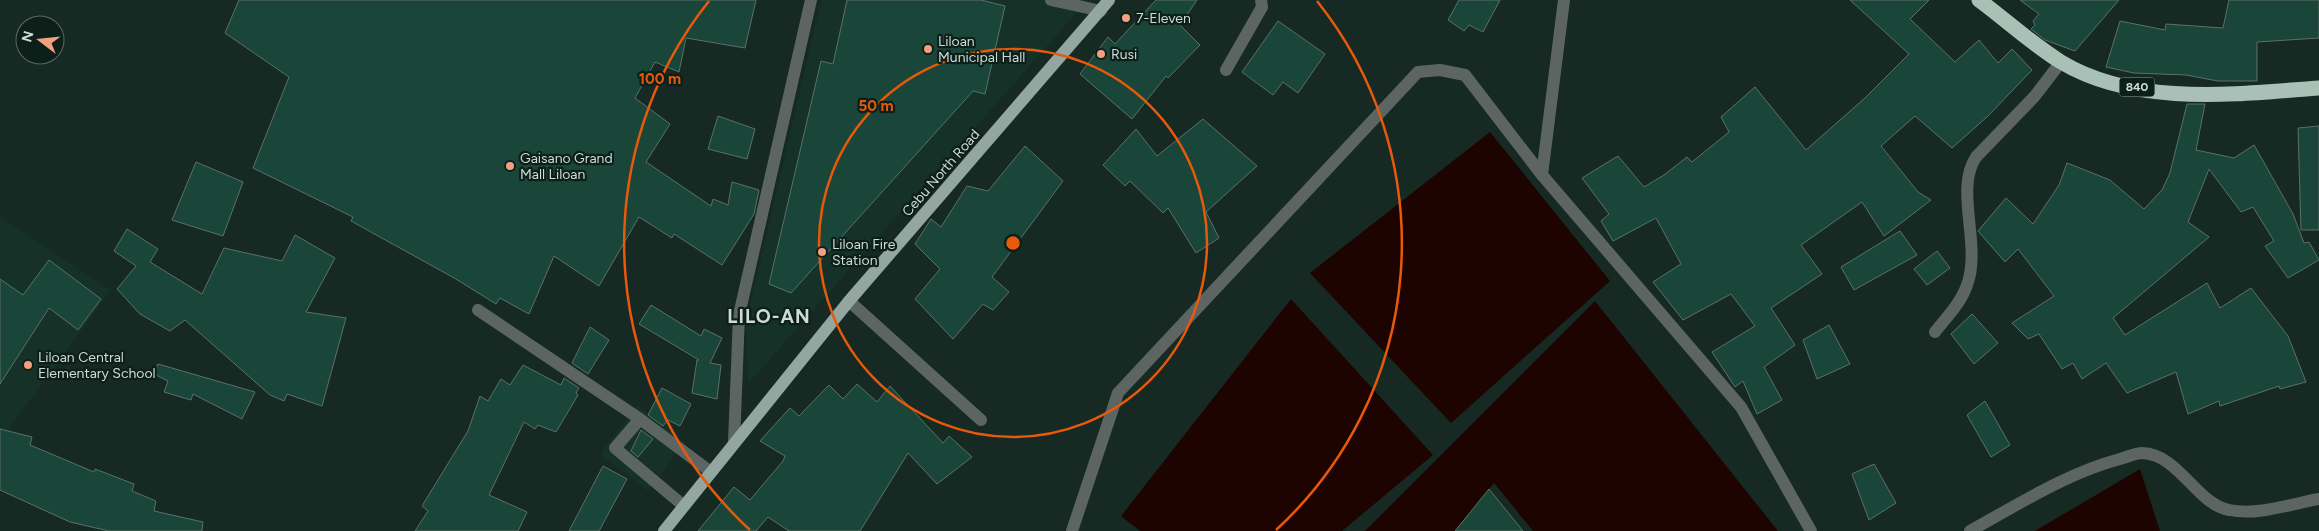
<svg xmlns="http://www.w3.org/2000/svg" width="2319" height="531" viewBox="0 0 2319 531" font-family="Figtree,sans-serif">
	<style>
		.built { fill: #153128 }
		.water { fill: #1e0400 }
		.building { fill: #1a4539; stroke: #5b7169 }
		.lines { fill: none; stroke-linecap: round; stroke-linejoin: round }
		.minor { stroke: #5c6562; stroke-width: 12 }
		.major { stroke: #93a69f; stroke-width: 12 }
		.highway { stroke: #a9c0b7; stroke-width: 15 }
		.ring { fill: none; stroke: #e8590c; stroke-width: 2.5 }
		.poi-dot { fill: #f2a07f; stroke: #0c1f19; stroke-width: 2 }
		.labels { text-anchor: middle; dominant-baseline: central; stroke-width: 4.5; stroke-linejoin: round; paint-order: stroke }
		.shield { fill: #0c1f19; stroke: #94a29d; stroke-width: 1 }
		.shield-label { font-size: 12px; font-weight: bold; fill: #cedad5 }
		.poi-label { font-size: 14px; fill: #cedad5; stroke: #0c1f19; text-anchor: start }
		.street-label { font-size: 14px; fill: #cedad5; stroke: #0c1f19 }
		.district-label { font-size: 19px; font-weight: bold; letter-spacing: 1px; fill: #cedad5; stroke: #0c1f19 }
		.centre { fill: #e8590c; stroke: #0c1f19; stroke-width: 2.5 }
		.ring-label { font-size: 15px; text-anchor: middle; font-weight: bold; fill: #e8590c; stroke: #0c1f19; stroke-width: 4.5; stroke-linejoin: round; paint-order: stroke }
	</style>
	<rect width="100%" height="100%" fill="#162923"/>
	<g class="built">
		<polygon points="821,0 1088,0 748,384 746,322"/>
		<polygon points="0,216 111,290 0,441"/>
		<polygon points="637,405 685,442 648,491 600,454"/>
	</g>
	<g class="water">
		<polygon points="1490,132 1610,281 1451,423 1310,273"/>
		<polygon points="1291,299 1433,455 1342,531 1140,531 1121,516"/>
		<polygon points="1595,301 1778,531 1533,531 1494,483 1455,531 1365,531"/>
		<polygon points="2140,469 2160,531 2035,531"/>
	</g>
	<g class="building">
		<polygon points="239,0 756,0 745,48 686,38 679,72 655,62 635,98 670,124 646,162 711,206 713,199 728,205 732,182 759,190 754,214 722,265 674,234 672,238 639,217 599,286 554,256 529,314 500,298 496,304 456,279 351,221 353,217 253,168 289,77 225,33"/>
		<polygon points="847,0 981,0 1005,6 985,94 973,91 791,293 769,284 821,61 833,64"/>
		<polygon points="1156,0 1197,0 1180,25 1200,45 1168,78 1166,76 1132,119 1080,74 1108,37 1115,44"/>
		<polygon points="1459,0 1500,0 1483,32 1469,25 1464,31 1448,20"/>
		<polygon points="1850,0 1929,0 1910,19 1955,62 1979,40 1998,63 2012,49 2032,70 1988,116 1952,148 1915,116 1881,146 1918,192 1931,200 1884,236 1862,202 1801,245 1822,274 1771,308 1795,345 1764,367 1782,400 1757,414 1743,381 1735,387 1712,352 1755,326 1731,294 1683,320 1653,282 1681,264 1656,218 1613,241 1601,221 1609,214 1582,178 1618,156 1644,187 1664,175 1687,157 1692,162 1729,132 1721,117 1755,87 1806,150 1865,98 1909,54"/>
		<polygon points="2020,0 2119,0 2075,51 2045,40 2031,29 2035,25 2033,21 2039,14"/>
		<polygon points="2229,0 2319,0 2319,38 2257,42 2257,81 2218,81 2186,75 2134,73 2106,67 2120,21 2165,30 2166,24 2223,28"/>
		<polygon points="1278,21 1325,54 1298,93 1283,82 1273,95 1242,72"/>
		<polygon points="2187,104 2205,104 2196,150 2234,158 2254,145 2293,214 2304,243 2309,242 2319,260 2288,278 2265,246 2274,241 2253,207 2241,212 2209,169 2188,222 2209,237 2113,318 2125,335 2207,283 2220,308 2251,288 2288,336 2306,382 2280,389 2279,386 2220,406 2219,401 2188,414 2176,372 2127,393 2106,363 2082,379 2073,363 2062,369 2039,334 2028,339 2012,323 2054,296 2018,249 2005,262 1978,231 2006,198 2033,224 2059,185 2067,163 2110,180 2144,209 2162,190 2170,173"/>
		<polygon points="718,116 755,129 747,159 708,149"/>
		<polygon points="1203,119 1257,166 1206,212 1219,238 1196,253 1168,208 1163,213 1130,181 1125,186 1103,165 1136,129 1157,156"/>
		<polygon points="2319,126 2319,230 2301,230 2298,128"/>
		<polygon points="1025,146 1063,181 992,277 1009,292 993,310 983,304 953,339 915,299 940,269 915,244 931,219 941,227 967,186 988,191"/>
		<polygon points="196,162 243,182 223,236 172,220"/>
		<polygon points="127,229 158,249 150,262 202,294 224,248 282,261 295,235 335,258 306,312 346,318 322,406 287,394 284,401 270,395 185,320 170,331 140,314 117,289 136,266 114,251"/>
		<polygon points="1900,231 1917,255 1854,290 1841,267"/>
		<polygon points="1937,251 1950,268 1927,285 1914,269"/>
		<polygon points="49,260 101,299 78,330 49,308 0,384 0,279 23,295"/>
		<polygon points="651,305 701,336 704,329 722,338 710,363 721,365 717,399 692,393 697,360 699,360 639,324"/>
		<polygon points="1972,314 1998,343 1974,364 1951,334"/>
		<polygon points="1829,325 1850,364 1817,379 1803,340"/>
		<polygon points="590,327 609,340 588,374 572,363"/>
		<polygon points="158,364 255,392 242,419 193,394 191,400 164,392 168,381 154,374"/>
		<polygon points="523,365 561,385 564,378 579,388 576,393 578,395 556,432 538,425 535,429 524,422 489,495 527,512 518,531 415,531 428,511 422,506 468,431 480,396 488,401 501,379 510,385"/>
		<polygon points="857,384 877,402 890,386 943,443 949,436 972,457 937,484 908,453 860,531 789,531 768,517 756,531 698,531 734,487 750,500 783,461 785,456 760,441 790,408 799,416 829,385 843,399"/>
		<polygon points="662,388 691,404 680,426 668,420 663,426 648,415"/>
		<polygon points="1985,401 2010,445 1991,457 1967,415"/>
		<polygon points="0,429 32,437 30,445 94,472 95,469 134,484 132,491 156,501 154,511 203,522 202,531 109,531 70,522 0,490"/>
		<polygon points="641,430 653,439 638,457 631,451"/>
		<polygon points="1874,464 1896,503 1869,520 1852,474"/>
		<polygon points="603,466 627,479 599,531 569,531"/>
		<polygon points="1489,489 1523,531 1455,531"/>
	</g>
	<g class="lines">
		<g class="minor">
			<polyline points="1051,0 1101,11"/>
			<polyline points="1226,70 1262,7 1261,0"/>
			<polyline points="1542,175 1564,0"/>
			<polyline points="849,301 981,420"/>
			<polyline points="478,310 640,419 711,472"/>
			<path d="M1935 332C1946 318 1961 303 1967 285 1982 245 1954 190 1976 157L2034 97 2061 62"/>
			<polyline points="640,419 615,448 684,506"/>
			<polyline points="734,442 739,315 811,0"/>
			<polyline points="1072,531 1118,393 1418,72 1440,70 1465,75 1542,175 1741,407 1811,531"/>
			<path d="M1970 531C2019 504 2067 473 2120 459 2127 457 2136 453 2142 453 2179 454 2196 504 2229 510 2257 516 2291 504 2319 499"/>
		</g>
		<polyline class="major" points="664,531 849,301 1109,0"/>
		<path class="highway" d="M1979 0C2006 20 2032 44 2061 62 2136 107 2236 94 2319 88"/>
	</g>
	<g class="ring">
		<circle cx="1013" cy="243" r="194"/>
		<path d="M750 530A389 389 0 0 1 709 1M1317 1A389 389 0 0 1 1276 530"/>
	</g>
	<g class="poi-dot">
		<circle cx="1126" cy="18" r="5"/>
		<circle cx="928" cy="49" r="5"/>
		<circle cx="1101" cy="54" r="5"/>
		<circle cx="510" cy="166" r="5"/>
		<circle cx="822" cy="252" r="5"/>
		<circle cx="28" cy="365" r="5"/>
	</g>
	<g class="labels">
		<rect class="shield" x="2119.5" y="77.5" width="35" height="19" rx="4"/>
		<g class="shield-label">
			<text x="2137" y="87">840</text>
		</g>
		<g class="poi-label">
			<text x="1136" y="18">7-Eleven</text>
			<text x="938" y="41">Liloan<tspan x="938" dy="16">Municipal Hall</tspan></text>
			<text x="1111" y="54">Rusi</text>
			<text x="520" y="158">Gaisano Grand<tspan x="520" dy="16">Mall Liloan</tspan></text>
			<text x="832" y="244">Liloan Fire<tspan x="832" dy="16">Station</tspan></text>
			<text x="38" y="357">Liloan Central<tspan x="38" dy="16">Elementary School</tspan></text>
		</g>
		<g class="street-label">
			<text transform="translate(941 173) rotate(-49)">Cebu North Road</text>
		</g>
		<g class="district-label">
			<text x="769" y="316">LILO-AN</text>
		</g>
	</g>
	<circle cx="1013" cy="243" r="8" class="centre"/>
	<g class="ring-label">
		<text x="660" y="84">100 m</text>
		<text x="876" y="111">50 m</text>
	</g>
	<g transform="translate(40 40) rotate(286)"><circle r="24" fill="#0c1f19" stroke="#5a6a64"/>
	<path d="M0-4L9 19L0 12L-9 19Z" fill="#f2a07f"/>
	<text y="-8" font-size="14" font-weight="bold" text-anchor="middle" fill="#cedad5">N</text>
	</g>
</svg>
